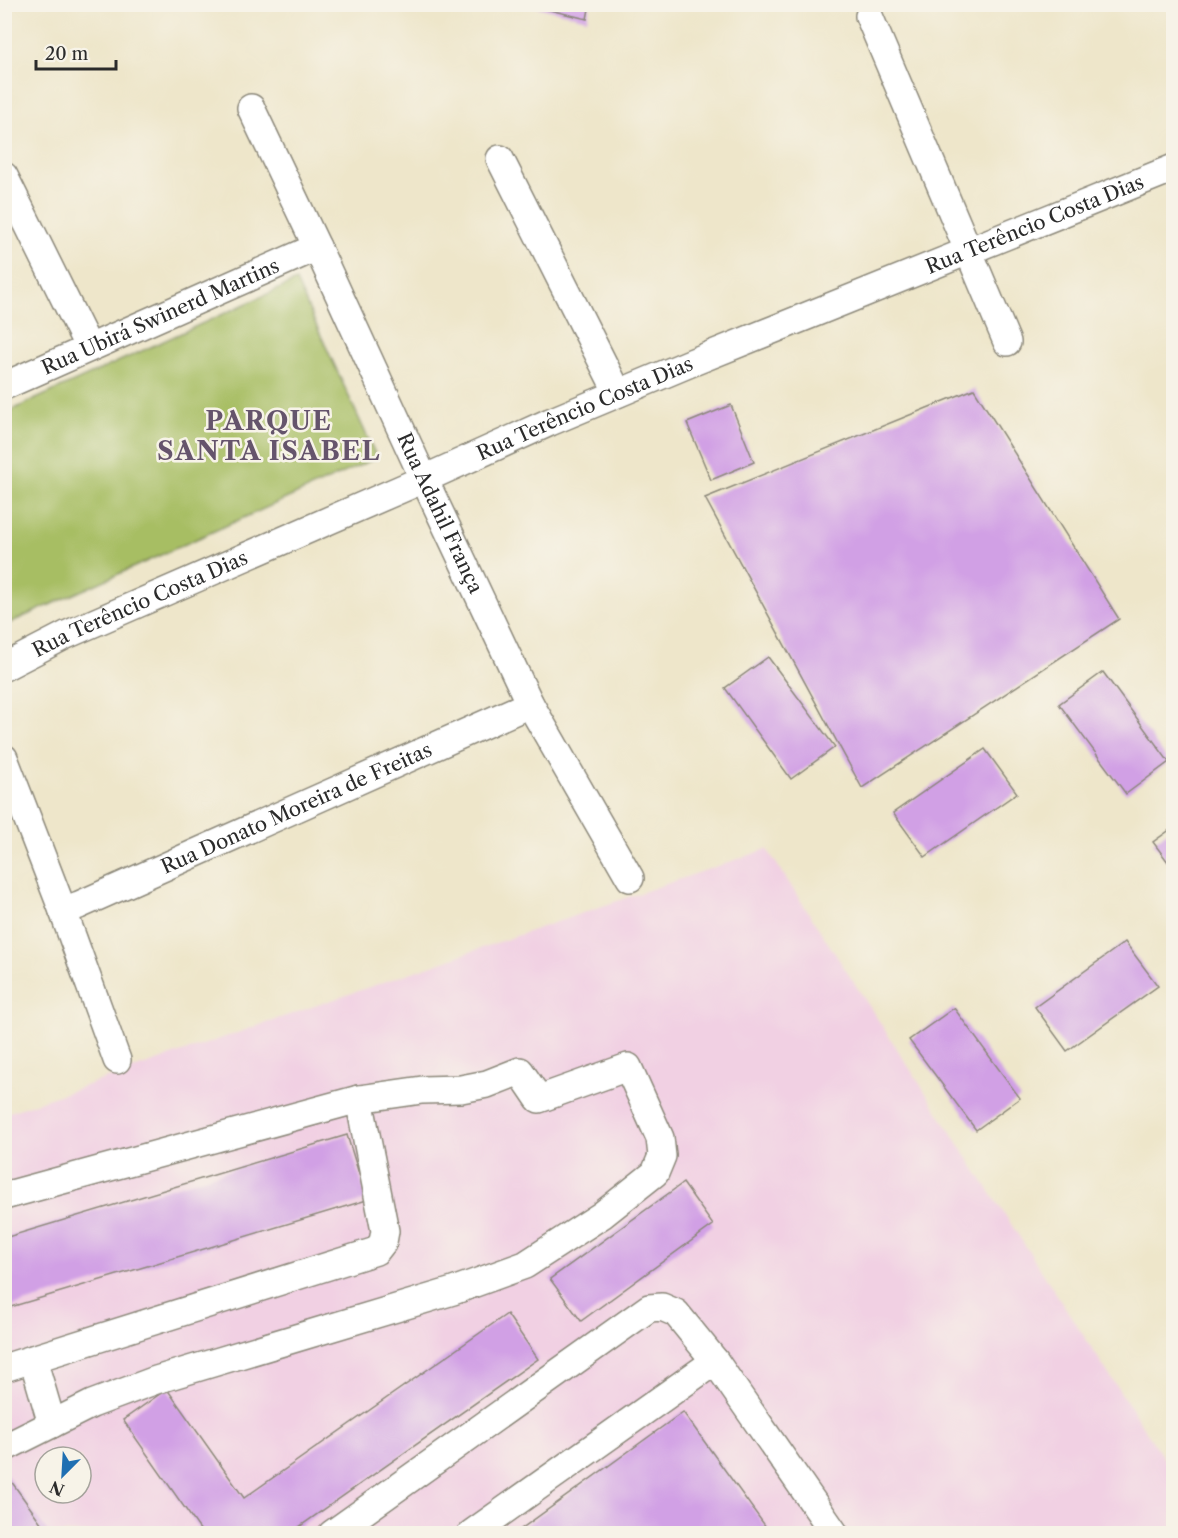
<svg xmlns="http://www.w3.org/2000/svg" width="1178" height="1538" viewBox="0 0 1178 1538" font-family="'Libre Caslon Text',serif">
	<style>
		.built { fill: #f1d0e3; fill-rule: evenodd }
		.green { fill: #a7be64; stroke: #697448; stroke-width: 1.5 }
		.building { fill: #d1a0e5 }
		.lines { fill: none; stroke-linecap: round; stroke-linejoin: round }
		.minor-casing { stroke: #8c887a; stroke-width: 30 }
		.minor { stroke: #fff; stroke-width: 27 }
		.labels { text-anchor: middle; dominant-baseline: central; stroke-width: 5; stroke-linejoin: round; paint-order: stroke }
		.street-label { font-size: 20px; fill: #2b2b2b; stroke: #f7f3e8 }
		.district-label { font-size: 26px; font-weight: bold; letter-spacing: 1.5px; fill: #65546c; stroke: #f7f3e8 }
	</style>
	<rect width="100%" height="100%" fill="#f7f3e8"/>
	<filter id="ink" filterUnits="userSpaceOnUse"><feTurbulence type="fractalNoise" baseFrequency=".0167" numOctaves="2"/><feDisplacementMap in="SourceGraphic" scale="12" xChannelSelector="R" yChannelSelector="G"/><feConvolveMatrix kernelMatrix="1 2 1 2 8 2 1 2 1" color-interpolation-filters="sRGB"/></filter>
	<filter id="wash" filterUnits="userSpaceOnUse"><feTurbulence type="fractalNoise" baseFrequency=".008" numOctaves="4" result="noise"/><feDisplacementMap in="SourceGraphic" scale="24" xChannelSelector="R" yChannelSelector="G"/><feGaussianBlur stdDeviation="1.35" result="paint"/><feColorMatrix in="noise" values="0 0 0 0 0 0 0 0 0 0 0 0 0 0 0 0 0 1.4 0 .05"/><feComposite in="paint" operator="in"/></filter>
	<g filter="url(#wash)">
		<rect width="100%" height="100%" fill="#eee6ca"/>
		<path class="built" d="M767 849 1173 1473V1533H5L4 1114ZM45 1457H81V1493H45Z"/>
		<polygon class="green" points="296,281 377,458 5,625 5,413"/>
		<g id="blocks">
			<g class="building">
				<polygon points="525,4 590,4 587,19"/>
				<polygon points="974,389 1119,619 862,788 705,498"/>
				<polygon points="731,405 754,462 711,480 687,423"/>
				<polygon points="768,657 835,747 791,779 725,688"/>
				<polygon points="1103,672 1169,762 1126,794 1059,704"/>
				<polygon points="985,749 1017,793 925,857 893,813"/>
				<polygon points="1174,827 1174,870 1153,842"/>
				<polygon points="1125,942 1158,986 1067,1051 1035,1007"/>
				<polygon points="954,1008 1020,1098 976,1130 909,1040"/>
				<polygon points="347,1135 367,1200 4,1309 4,1238"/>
				<polygon points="683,1183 713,1225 581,1321 550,1279"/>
				<polygon points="507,1314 538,1359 289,1534 203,1534 123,1420 167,1389 244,1498"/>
				<polygon points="683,1412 771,1534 514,1534"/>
				<polygon points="6,1474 49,1534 4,1534 4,1475"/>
			</g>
		</g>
	</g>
	<g filter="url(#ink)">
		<use href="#blocks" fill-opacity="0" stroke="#8c887a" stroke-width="1.5"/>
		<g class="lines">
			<g class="minor-casing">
				<g id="minor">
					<polyline points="869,16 1007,342"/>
					<path id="s1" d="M251 108 317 247 416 462 530 704 630 878"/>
					<polyline points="500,159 618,393"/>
					<polyline points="4,176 89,348"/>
					<path id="s2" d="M4 386 317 247"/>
					<path id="s3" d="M4 667 66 635 424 479 550 422 693 362 1174 168"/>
					<polyline points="4,758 63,911 117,1060"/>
					<path id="s4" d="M63 911 79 905 530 704"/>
					<polyline points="4,1196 359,1099 422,1090 461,1089 487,1084 520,1071 539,1099 628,1067 660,1138 662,1156 655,1173 602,1215 525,1265 453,1291 156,1380 92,1404 4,1448"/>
					<polyline points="33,1359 52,1424"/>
					<polyline points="4,1368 376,1251 383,1242 385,1231 359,1099"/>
					<polyline points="332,1534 649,1308 662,1307 676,1313 715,1361 835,1534"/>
					<polyline points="471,1534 715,1361"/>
				</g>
			</g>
			<use href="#minor" class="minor"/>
		</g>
	</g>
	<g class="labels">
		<g class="street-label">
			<text stroke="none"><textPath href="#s3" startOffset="1122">Rua Terêncio Costa Dias</textPath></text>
			<text stroke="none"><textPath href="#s2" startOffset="171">Rua Ubirá Swinerd Martins</textPath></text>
			<text stroke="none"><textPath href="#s3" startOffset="636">Rua Terêncio Costa Dias</textPath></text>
			<text stroke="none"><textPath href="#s1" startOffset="447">Rua Adahil França</textPath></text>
			<text stroke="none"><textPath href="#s3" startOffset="150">Rua Terêncio Costa Dias</textPath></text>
			<text stroke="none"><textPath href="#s4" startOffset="255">Rua Donato Moreira de Freitas</textPath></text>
		</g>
		<g class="district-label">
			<text x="269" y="421">PARQUE<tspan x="269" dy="30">SANTA ISABEL</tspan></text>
		</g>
	</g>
	<rect width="1178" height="1538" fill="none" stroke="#f7f3e8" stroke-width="24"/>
	<g transform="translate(63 1475) rotate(204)"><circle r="28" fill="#f7f3e8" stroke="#a5a39c" stroke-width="1.5"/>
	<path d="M0-4.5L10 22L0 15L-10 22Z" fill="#1f6fb2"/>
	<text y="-9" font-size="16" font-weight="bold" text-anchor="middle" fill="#2b2b2b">N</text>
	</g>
	<path d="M36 60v9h80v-9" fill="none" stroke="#2b2b2b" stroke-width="3"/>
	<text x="45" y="60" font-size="18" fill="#2b2b2b" stroke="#f7f3e8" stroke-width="4.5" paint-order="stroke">20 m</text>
</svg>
